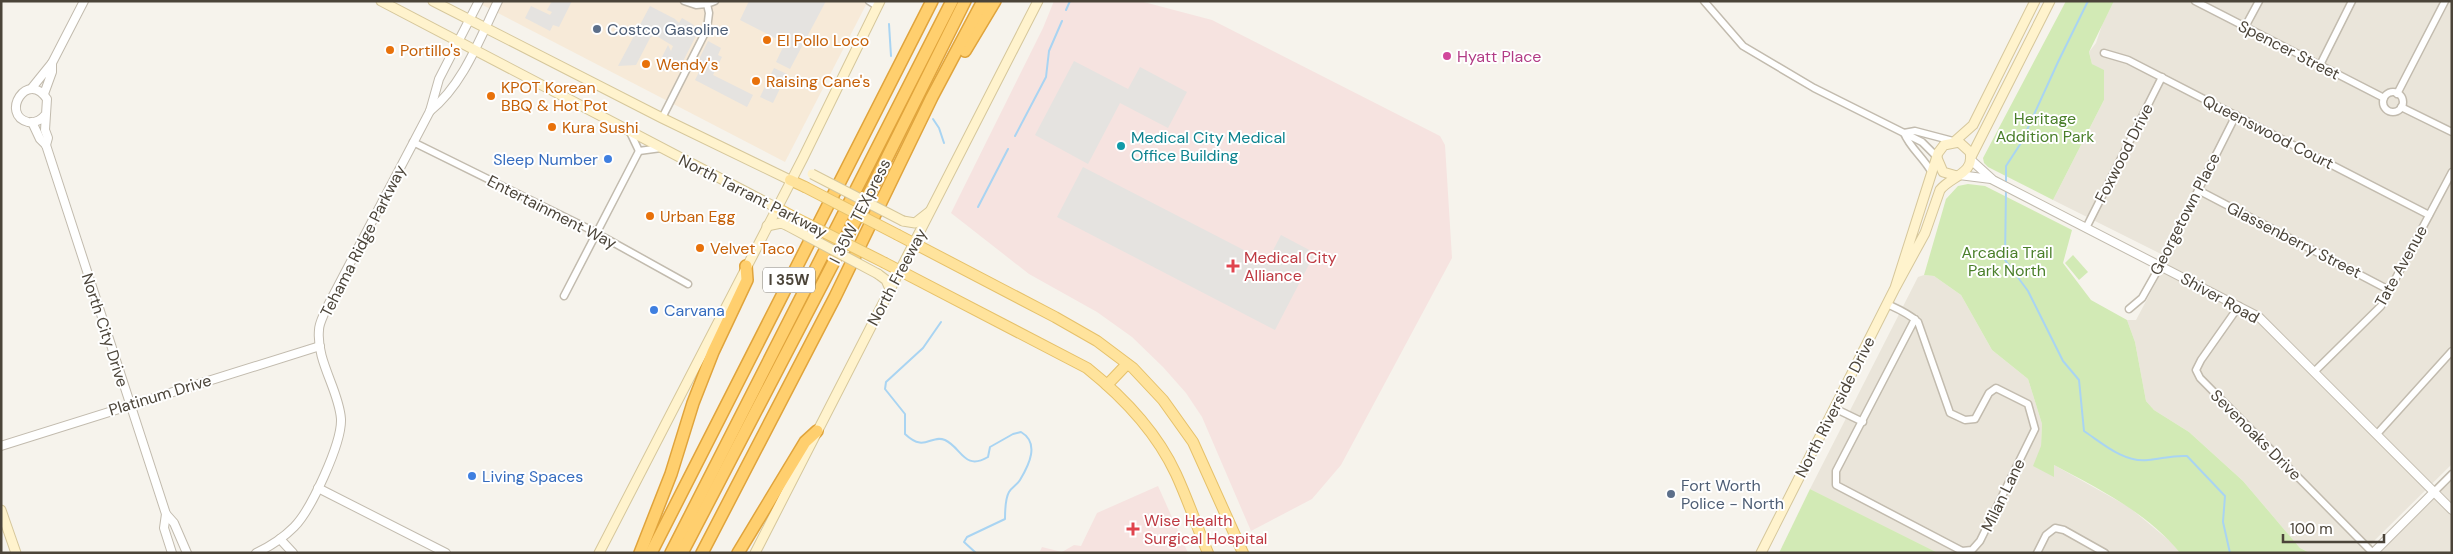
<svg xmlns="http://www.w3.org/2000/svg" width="2453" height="554" viewBox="0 0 2453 554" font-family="'DM Sans',sans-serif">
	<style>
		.residential { fill: #eae5da }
		.commercial { fill: #f7ead8 }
		.medical { fill: #f6e3e0 }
		.green { fill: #d2eab5 }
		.parking { fill: #e5e3e0 }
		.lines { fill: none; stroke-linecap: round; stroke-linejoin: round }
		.stream { stroke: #a9d4f2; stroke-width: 2 }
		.minor-casing { stroke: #c2bbae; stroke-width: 9 }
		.tertiary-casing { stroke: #c2bbae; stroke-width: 10 }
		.secondary-casing { stroke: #d6c79b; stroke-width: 11 }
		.primary-casing { stroke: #e6c16a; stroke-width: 12 }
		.motorway-casing { stroke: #e0a43c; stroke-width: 14 }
		.minor { stroke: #fff; stroke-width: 6 }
		.tertiary { stroke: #fff; stroke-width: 8 }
		.secondary { stroke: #fff3cd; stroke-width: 9 }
		.primary { stroke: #ffe39c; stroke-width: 10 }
		.motorway { stroke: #ffcf6e; stroke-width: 11 }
		.secondary-bridge-casing { stroke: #d6c79b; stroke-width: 11; stroke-linecap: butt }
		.primary-bridge-casing { stroke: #e6c16a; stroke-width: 12; stroke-linecap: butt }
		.secondary-bridge { stroke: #fff3cd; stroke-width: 9 }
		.primary-bridge { stroke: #ffe39c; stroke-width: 10 }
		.service-dot { fill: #5c6f8a; stroke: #fff; stroke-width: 2 }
		.food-dot { fill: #e8710a; stroke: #fff; stroke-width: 2 }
		.hotel-dot { fill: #d1479c; stroke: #fff; stroke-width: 2 }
		.culture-dot { fill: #0f9aa8; stroke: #fff; stroke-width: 2 }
		.shop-dot { fill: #3f7fe0; stroke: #fff; stroke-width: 2 }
		.health-dot { fill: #e0444e; stroke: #fff; stroke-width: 2 }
		.labels { text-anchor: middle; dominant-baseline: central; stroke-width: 4; stroke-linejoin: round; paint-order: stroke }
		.shield { fill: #fff; stroke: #817c74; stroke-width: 1 }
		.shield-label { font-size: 15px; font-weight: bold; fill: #4b4439 }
		.service-label { font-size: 16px; fill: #4e5e75; stroke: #fff; text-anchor: start }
		.food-label { font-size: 16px; fill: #c56008; stroke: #fff; text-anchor: start }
		.street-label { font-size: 16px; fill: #4b4439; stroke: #fff }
		.hotel-label { font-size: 16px; fill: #b23c85; stroke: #fff; text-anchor: start }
		.park-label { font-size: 16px; fill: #4a7f2a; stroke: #fff }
		.culture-label { font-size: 16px; fill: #0d838f; stroke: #fff; text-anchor: start }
		.shop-label { font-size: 16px; fill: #366cbe; stroke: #fff; text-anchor: start }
		.health-label { font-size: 16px; fill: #be3a42; stroke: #fff; text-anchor: start }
	</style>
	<rect width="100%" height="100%" fill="#f6f3ec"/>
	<g class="residential">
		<polygon points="2114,1 2452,1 2452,464 2375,540 2365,553 2310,553 2300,548 2243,481 2189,432 2154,410 2146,401 2135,342 2127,320 2136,320 2169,258 2053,200 2104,100 2100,70 2092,64 2089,52 2096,43 2102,25"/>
		<polygon points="1924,275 1934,276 1961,295 1992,350 2028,379 2042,424 2041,446 2054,477 2054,465 2129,507 2171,542 2180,553 1938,553 1810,489 1918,277"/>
		<polygon points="2452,480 2452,553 2380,553"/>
	</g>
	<polygon class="commercial" points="475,1 868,1 785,162"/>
	<g class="medical">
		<polygon points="1054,1 1140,1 1212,20 1440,136 1445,145 1452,258 1341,465 1312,499 1251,531 1202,417 1186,393 1163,367 1132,337 1097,312 1029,274 951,213 1043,28"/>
		<polygon points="1158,486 1188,553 1039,553 1042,547 1062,552 1074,545 1081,546 1097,513"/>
	</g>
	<g class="green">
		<polygon points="2066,1 2114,1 2089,52 2092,64 2104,70 2104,100 2053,200 1988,167 1984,163 1983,158"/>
		<path d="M1968 184 1985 186 2072 230 2063 263 2091 300 2127 320 2135 342 2146 401 2154 410 2189 432 2243 481 2300 548 2310 553H2180C2148 513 2099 489 2054 465V477L2033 466 2041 446 2042 424 2028 379 1992 350 1961 295 1934 276 1924 275 1946 199 1958 186Z"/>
		<polygon points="2073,255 2088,272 2079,280 2065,263"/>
		<polygon points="1810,489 1938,553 1779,553"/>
	</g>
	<g class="parking">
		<polygon points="552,1 572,1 559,27 553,25 550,31 525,18 531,6 550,15 552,12 547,10"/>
		<polygon points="749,1 826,1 790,69 776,62 785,43 740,20"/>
		<polygon points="650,6 675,19 679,23 682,18 694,25 690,34 697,34 679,69 661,71 658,65 668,45 671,51 673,46 655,35 650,38 636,65 618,66"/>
		<polygon points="708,41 721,48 718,55 722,57 713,75 753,95 747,107 695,80 702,66 697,63"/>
		<polygon points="1074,61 1128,89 1140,67 1187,92 1168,128 1120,103 1088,164 1035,135"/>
		<polygon points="774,68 787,74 773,103 760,97"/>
		<polygon points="1083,167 1267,262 1281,235 1315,253 1275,330 1057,217"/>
	</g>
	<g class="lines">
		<g class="stream">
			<polyline points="1066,10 1070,1"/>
			<polyline points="889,24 891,56"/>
			<polyline points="933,119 939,128 944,143"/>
			<polyline points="1015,136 1046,77 1049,51 1062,21"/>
			<polyline points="2006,184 2006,166 2021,143 2058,62 2088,1"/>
			<path d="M2006 189 2005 260 2028 291 2063 361 2079 380 2084 431C2102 443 2124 463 2148 460 2161 459 2173 455 2187 456L2225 496 2223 522 2230 553"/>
			<polyline points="978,207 1008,149"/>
			<path d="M941 322 923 348 886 382 885 389 905 414V434C925 453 930 434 945 440 962 448 964 471 988 457L990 447 1013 434 1021 432C1040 443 1029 465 1020 480 1017 485 1012 487 1009 492 1005 499 1005 511 1005 519L967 537 964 542 976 553"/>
		</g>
		<g class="minor-casing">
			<g id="minor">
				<polyline points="684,1 696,5 707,4"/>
				<polyline points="869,1 877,6"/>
				<polyline points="1704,1 1743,46 1814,88 1922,142 1937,157"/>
				<polyline points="2195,1 2384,98"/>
				<polyline points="2245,27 2259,1"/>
				<polyline points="2104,53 2128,60 2429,215"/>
				<polyline points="2320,65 2352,1"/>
				<circle cx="2393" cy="102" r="10"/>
				<polyline points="2397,94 2445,1"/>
				<polyline points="2401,107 2452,132"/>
				<polyline points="662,118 707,29 709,13 707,4 715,1"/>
				<polyline points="630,132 639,151 661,148"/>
				<polyline points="1904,133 1915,131 1953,141"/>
				<path d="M1904 133C1910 148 1924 158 1932 173"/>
				<polyline points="413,142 589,229 688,284"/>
				<polyline points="2198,190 2389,290"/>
				<polyline points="2086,228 2162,77"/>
				<polyline points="564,296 639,151"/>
				<path d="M1887 304C1898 309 1908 313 1918 322L1950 413 1965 420 1975 419 1989 393 1996 388 2028 404 2035 429 1980 541 1972 550 1962 551 1836 485V471L1915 319"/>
				<polyline points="2239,306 2201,360 2196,370 2200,378 2373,553"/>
				<polyline points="2129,309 2142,298 2160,266 2236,115"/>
				<polyline points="2315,371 2381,306 2452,172"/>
				<polyline points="1834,408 1863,422"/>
				<polyline points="2377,434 2452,351"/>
				<polyline points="2434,492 2452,474"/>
				<polyline points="2037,553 2046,535 2055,528 2064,530 2105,553"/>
			</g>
		</g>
		<g class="tertiary-casing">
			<g id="tertiary">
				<polyline points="52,63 84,1"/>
				<polyline points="31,89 52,63 52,72 44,94"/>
				<path d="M430 111C463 85 480 38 498 1"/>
				<path d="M45 115C41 120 35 123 28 122 0 115 27 69 47 99L45 130 48 138 46 145"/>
				<polyline points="32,122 40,139 46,145 166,514 174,523 187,553"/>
				<polyline points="1971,160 1993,180 2259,317 2452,510"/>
				<polyline points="1959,175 1991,179"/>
				<polyline points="1,446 320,346"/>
				<polyline points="318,488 446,553"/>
				<polyline points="166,514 164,528 172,553"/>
				<polyline points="280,539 293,553"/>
				<path d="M256 553C271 546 283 538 294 527 311 510 342 443 341 419 339 390 316 361 319 330 319 323 324 315 326 309L430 111 439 79 479 1"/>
				<polyline points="2373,553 2434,492"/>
			</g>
		</g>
		<g class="secondary-casing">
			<g id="secondary">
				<polyline points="381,1 777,208"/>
				<polyline points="433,1 662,118 790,180"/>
				<polyline points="1955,141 1973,125 2035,1"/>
				<polyline points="1971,157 2050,1"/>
				<polyline points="1937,158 1943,172 1957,176"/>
				<polyline points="903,221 915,223 929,212"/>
				<polyline points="767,226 781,223 786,225"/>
				<polyline points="878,274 886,280 890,289"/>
				<polyline points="1,510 16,553"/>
				<polyline points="599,553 803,158 880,1"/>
				<polyline points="755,553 1038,1"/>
				<path d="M1761 553 1895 288 1925 233 1940 190C1951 176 1975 174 1970 152L1959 142 1944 145 1938 153 1895 288"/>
			</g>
		</g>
		<g class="primary-casing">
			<g id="primary">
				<polyline points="790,180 805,187"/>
				<polyline points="777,208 790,215"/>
				<polyline points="898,235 1055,317 1097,341 1133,368 1163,400 1193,442 1243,553"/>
				<path d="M885 263 1087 368C1122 396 1157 433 1176 474 1188 500 1197 527 1208 553"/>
				<polyline points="1107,385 1127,364"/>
			</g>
		</g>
		<g class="motorway-casing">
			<g id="motorway">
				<polyline points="965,51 995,1"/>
				<polyline points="640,553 671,474 693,403 713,352 747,280 746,266"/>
				<polyline points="651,553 932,1"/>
				<polyline points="671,553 952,1"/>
				<polyline points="682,553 865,202 965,1"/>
				<polyline points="702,553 835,297 932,97 983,1"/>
				<polyline points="738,553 805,442 817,431"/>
			</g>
		</g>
		<use href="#minor" class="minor"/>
		<use href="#tertiary" class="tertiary"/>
		<use href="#secondary" class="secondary"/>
		<use href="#primary" class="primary"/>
		<use href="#motorway" class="motorway"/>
		<g class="secondary-bridge-casing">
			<g id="secondary-bridge">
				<polyline points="812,174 903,221"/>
				<polyline points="786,225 878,274"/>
			</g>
		</g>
		<g class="primary-bridge-casing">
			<g id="primary-bridge">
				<polyline points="805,187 898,235"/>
				<polyline points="790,215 885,263"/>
			</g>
		</g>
		<use href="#secondary-bridge" class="secondary-bridge"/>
		<use href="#primary-bridge" class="primary-bridge"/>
	</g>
	<g class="service-dot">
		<circle cx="597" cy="29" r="5"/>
		<circle cx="1671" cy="494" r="5"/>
	</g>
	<g class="food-dot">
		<circle cx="767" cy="40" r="5"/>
		<circle cx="390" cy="50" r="5"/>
		<circle cx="646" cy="64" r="5"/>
		<circle cx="756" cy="81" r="5"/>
		<circle cx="491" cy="96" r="5"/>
		<circle cx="552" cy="127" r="5"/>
		<circle cx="650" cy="216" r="5"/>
		<circle cx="700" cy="248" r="5"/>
	</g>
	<circle class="hotel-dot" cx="1447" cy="56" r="5"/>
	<circle class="culture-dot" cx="1121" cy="146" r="5"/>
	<g class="shop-dot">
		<circle cx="608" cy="159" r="5"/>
		<circle cx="654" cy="310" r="5"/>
		<circle cx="472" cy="476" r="5"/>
	</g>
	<g class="health-dot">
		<path d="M1230.5 258.5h5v5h5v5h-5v5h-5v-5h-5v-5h5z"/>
		<path d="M1130.5 521.5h5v5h5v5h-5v5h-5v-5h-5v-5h5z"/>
	</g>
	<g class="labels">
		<rect class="shield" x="763" y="267.5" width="52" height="25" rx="4"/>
		<g class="shield-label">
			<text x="789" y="280">I 35W</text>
		</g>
		<g class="service-label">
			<text x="607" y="29">Costco Gasoline</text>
			<text x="1681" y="485">Fort Worth<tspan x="1681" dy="18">Police - North</tspan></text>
		</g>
		<g class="food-label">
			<text x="777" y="40">El Pollo Loco</text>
			<text x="400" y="50">Portillo's</text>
			<text x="656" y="64">Wendy's</text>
			<text x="766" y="81">Raising Cane's</text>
			<text x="501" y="87">KPOT Korean<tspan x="501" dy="18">BBQ &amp; Hot Pot</tspan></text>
			<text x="562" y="127">Kura Sushi</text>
			<text x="660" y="216">Urban Egg</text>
			<text x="710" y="248">Velvet Taco</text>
		</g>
		<g class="street-label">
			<text transform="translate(2289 50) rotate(27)">Spencer Street</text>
			<text transform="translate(2268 132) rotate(27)">Queenswood Court</text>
			<text transform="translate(2124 153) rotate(-63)">Foxwood Drive</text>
			<text transform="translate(753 196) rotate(27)">North Tarrant Parkway</text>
			<text transform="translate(860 211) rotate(-63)">I 35W TEXpress</text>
			<text transform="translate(552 212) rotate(27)">Entertainment Way</text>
			<text transform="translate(2185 214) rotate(-63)">Georgetown Place</text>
			<text transform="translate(2294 240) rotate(27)">Glassenberry Street</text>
			<text transform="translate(363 241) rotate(-63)">Tehama Ridge Parkway</text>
			<text transform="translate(2401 266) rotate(-61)">Tate Avenue</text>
			<text transform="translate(897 277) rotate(-62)">North Freeway</text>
			<text transform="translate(2220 298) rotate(29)">Shiver Road</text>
			<text transform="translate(105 330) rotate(72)">North City Drive</text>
			<text transform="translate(160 395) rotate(-17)">Platinum Drive</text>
			<text transform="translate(1835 407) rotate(-63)">North Riverside Drive</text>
			<text transform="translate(2256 435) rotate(45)">Sevenoaks Drive</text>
			<text transform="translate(2003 495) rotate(-64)">Milan Lane</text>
		</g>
		<g class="hotel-label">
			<text x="1457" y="56">Hyatt Place</text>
		</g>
		<g class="park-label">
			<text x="2045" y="118">Heritage<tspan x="2045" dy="18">Addition Park</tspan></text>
			<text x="2007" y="252">Arcadia Trail<tspan x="2007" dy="18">Park North</tspan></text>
		</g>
		<g class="culture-label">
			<text x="1131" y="137">Medical City Medical<tspan x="1131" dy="18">Office Building</tspan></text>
		</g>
		<g class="shop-label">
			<text x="598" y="159" text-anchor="end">Sleep Number</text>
			<text x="664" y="310">Carvana</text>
			<text x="482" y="476">Living Spaces</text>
		</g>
		<g class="health-label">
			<text x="1244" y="257">Medical City<tspan x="1244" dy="18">Alliance</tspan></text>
			<text x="1144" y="520">Wise Health<tspan x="1144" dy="18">Surgical Hospital</tspan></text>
		</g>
	</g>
	<rect width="2453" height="554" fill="none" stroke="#4b4439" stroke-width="5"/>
	<path d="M2283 534v8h101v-8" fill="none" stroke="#4b4439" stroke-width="2.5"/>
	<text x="2290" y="534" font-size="15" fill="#4b4439" stroke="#ffffff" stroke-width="4" paint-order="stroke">100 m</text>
</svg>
